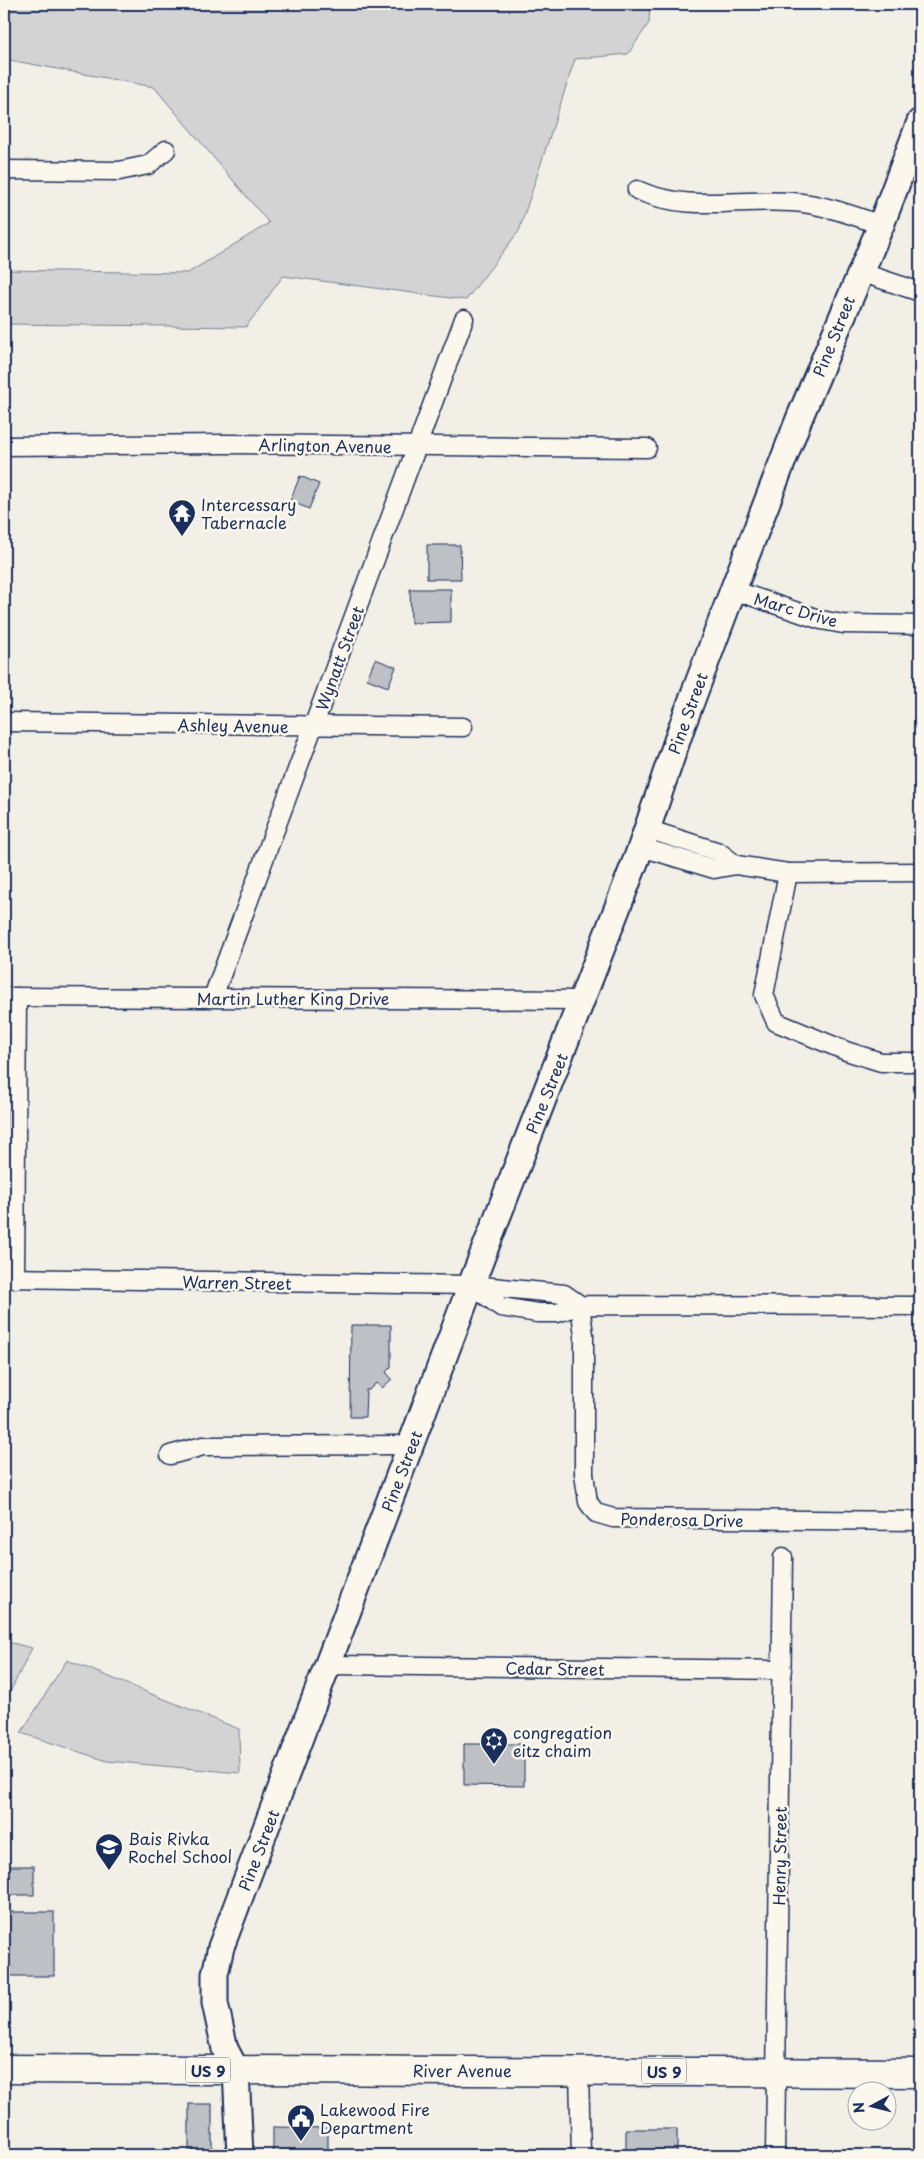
<svg xmlns="http://www.w3.org/2000/svg" width="924" height="2159" viewBox="0 0 924 2159" font-family="'Playpen Sans',sans-serif">
	<style>
		.green { fill: #d2d3d2; stroke: #768198 }
		.building { fill: #bdc0c4; stroke: #1b2f5e }
		.lines { fill: none; stroke-linecap: round; stroke-linejoin: round }
		.street-casing { stroke: #1b2f5e; stroke-width: 21 }
		.secondary-casing { stroke: #1b2f5e; stroke-width: 29 }
		.highway-casing { stroke: #1b2f5e; stroke-width: 31 }
		.street { stroke: #fbf7ec; stroke-width: 18 }
		.secondary { stroke: #fbf7ec; stroke-width: 25 }
		.highway { stroke: #fbf7ec; stroke-width: 28 }
		.labels { text-anchor: middle; dominant-baseline: central; stroke-width: 5; stroke-linejoin: round; paint-order: stroke }
		.shield { fill: #fbf7ec; stroke: #5e6b89; stroke-width: 1 }
		.shield-label { font-size: 15px; font-weight: bold; fill: #1b2f5e }
		.street-label { font-size: 16px; fill: #1b2f5e; stroke: #fbf7ec }
		.poi-label { font-size: 16px; fill: #1b2f5e; stroke: #fbf7ec; text-anchor: start }
	</style>
	<rect width="100%" height="100%" fill="#f2efe6"/>
	<filter id="ink" filterUnits="userSpaceOnUse"><feTurbulence type="fractalNoise" baseFrequency=".02" numOctaves="2"/><feDisplacementMap in="SourceGraphic" scale="10" xChannelSelector="R" yChannelSelector="G"/><feConvolveMatrix kernelMatrix="1 2 1 2 8 2 1 2 1" color-interpolation-filters="sRGB"/></filter>
	<g filter="url(#ink)">
		<g class="green">
			<polygon points="4,4 650,4 649,23 628,54 575,59 519,231 466,300 283,276 246,327 4,324 4,270 188,273 269,223 154,87 4,59"/>
			<polygon points="4,1641 32,1648 4,1704"/>
			<polygon points="67,1660 239,1729 240,1773 107,1761 21,1733"/>
		</g>
		<g class="building">
			<polygon points="300,476 319,484 309,509 290,501"/>
			<polygon points="427,545 460,545 461,579 427,579"/>
			<polygon points="410,589 451,589 451,622 411,623"/>
			<polygon points="375,659 396,667 388,687 367,679"/>
			<polygon points="351,1325 391,1325 391,1367 386,1372 392,1379 382,1388 376,1383 369,1390 366,1390 365,1417 350,1417"/>
			<polygon points="464,1744 524,1744 524,1786 464,1785"/>
			<rect x="4" y="1866" width="30" height="29"/>
			<rect x="4" y="1912" width="50" height="64"/>
			<rect x="189" y="2104" width="23" height="47"/>
			<polygon points="273,2127 328,2128 328,2155 273,2155"/>
			<rect x="626" y="2129" width="51" height="26"/>
		</g>
		<g class="lines">
			<g class="street-casing">
				<g id="street">
					<polyline points="4,170 119,171 148,165 166,150"/>
					<path d="M637 190C688 213 739 198 792 202 823 204 852 215 881 225"/>
					<polyline points="860,272 920,292"/>
					<polyline points="4,446 225,444 647,448"/>
					<polyline points="733,590 821,620 843,624 920,625"/>
					<polyline points="4,722 463,727"/>
					<polyline points="647,829 719,852 736,865"/>
					<polyline points="641,847 714,869 736,865 788,873 920,872"/>
					<polyline points="788,873 764,995 776,1022 846,1051 881,1062 920,1062"/>
					<polyline points="4,997 583,1000"/>
					<polyline points="213,997 464,319"/>
					<polyline points="4,1278 471,1285"/>
					<polyline points="15,1279 17,997"/>
					<polyline points="920,1306 580,1305 557,1313 537,1313 501,1307 471,1285 564,1294 580,1305 584,1335 584,1474 588,1502 596,1513 613,1518 920,1521"/>
					<polyline points="170,1455 203,1446 411,1445"/>
					<polyline points="328,1665 782,1670"/>
					<polyline points="579,2071 581,2155"/>
					<polyline points="775,2155 783,1557"/>
				</g>
			</g>
			<g class="secondary-casing">
				<polyline id="secondary" points="240,2155 236,2070 225,2049 215,2003 215,1974 221,1947 471,1285 641,847 682,726 733,590 799,419 881,225 920,122"/>
			</g>
			<g class="highway-casing">
				<polyline id="highway" points="4,2069 920,2073"/>
			</g>
			<use href="#street" class="street"/>
			<use href="#secondary" class="secondary"/>
			<use href="#highway" class="highway"/>
		</g>
	</g>
	<defs>
		<g id="temple-pin" transform="scale(1.4375)"><path d="M0 17L-7.5 6A9.5 9.5 0 1 1 7.5 6Z" fill="#1b2f5e" stroke="#fbf7ec"/><path d="M0-6L5-2H3V0L6.5 2.5H4V6H1.5V3h-3V6H-4V2.5H-6.5L-3 0V-2H-5Z" fill="#fff"/></g>
		<g id="synagogue-pin" transform="scale(1.4375)"><path d="M0 17L-7.5 6A9.5 9.5 0 1 1 7.5 6Z" fill="#1b2f5e" stroke="#fbf7ec"/><path d="M0-6.5L5.6 3.2H-5.6ZM0 6.5L5.6-3.2H-5.6Z" fill="#fff"/></g>
		<g id="school-pin" transform="scale(1.4375)"><path d="M0 17L-7.5 6A9.5 9.5 0 1 1 7.5 6Z" fill="#1b2f5e" stroke="#fbf7ec"/><path d="M0-5L7-2L0 1L-7-2ZM-4 1L0 2.5L4 1V4Q0 6-4 4Z" fill="#fff"/></g>
		<g id="civic-pin" transform="scale(1.4375)"><path d="M0 17L-7.5 6A9.5 9.5 0 1 1 7.5 6Z" fill="#1b2f5e" stroke="#fbf7ec"/><path d="M-.6-6.5H3V-4.5H.6V-3L4-1V1h2V6H-6V1h2V-1L-.6-3ZM-1.2 2.5V6h2.4V2.5Z" fill="#fff"/></g>
	</defs>
	<g fill-rule="evenodd">
		<use href="#temple-pin" x="182" y="513"/>
		<use href="#synagogue-pin" x="494" y="1741"/>
		<use href="#school-pin" x="109" y="1847"/>
		<use href="#civic-pin" x="301" y="2118"/>
	</g>
	<g class="labels">
		<g class="shield">
			<rect x="185.5" y="2057.5" width="45" height="25" rx="4"/>
			<rect x="641.5" y="2058.5" width="45" height="25" rx="4"/>
		</g>
		<g class="shield-label">
			<text x="208" y="2070">US 9</text>
			<text x="664" y="2071">US 9</text>
		</g>
		<g class="street-label">
			<text transform="translate(833 336) rotate(-68)">Pine Street</text>
			<text transform="translate(325 445) rotate(1)">Arlington Avenue</text>
			<text transform="translate(796 609) rotate(16)">Marc Drive</text>
			<text transform="translate(339 658) rotate(-70)">Wynatt Street</text>
			<text transform="translate(687 713) rotate(-70)">Pine Street</text>
			<text transform="translate(233 725) rotate(1)">Ashley Avenue</text>
			<text x="293" y="998">Martin Luther King Drive</text>
			<text transform="translate(546 1093) rotate(-68)">Pine Street</text>
			<text transform="translate(237 1282) rotate(1)">Warren Street</text>
			<text transform="translate(401 1471) rotate(-69)">Pine Street</text>
			<text transform="translate(682 1519) rotate(1)">Ponderosa Drive</text>
			<text transform="translate(555 1668) rotate(1)">Cedar Street</text>
			<text transform="translate(258 1850) rotate(-69)">Pine Street</text>
			<text transform="translate(779 1856) rotate(-89)">Henry Street</text>
			<text x="462" y="2070">River Avenue</text>
		</g>
		<g class="poi-label">
			<text x="201" y="504">Intercessary<tspan x="201" dy="18">Tabernacle</tspan></text>
			<text x="513" y="1732">congregation<tspan x="513" dy="18">eitz chaim</tspan></text>
			<text x="128" y="1838">Bais Rivka<tspan x="128" dy="18">Rochel School</tspan></text>
			<text x="320" y="2109">Lakewood Fire<tspan x="320" dy="18">Department</tspan></text>
		</g>
	</g>
	<rect width="924" height="2159" fill="none" stroke="#fbf7ec" stroke-width="20"/>
	<rect x="10" y="10" width="904" height="2139" fill="none" stroke="#1b2f5e" stroke-width="2" filter="url(#ink)"/>
	<g transform="translate(872 2106) rotate(263)"><circle r="24" fill="#fbf7ec" stroke="#a1a7b3"/>
	<path d="M0-4L9 19L0 12L-9 19Z" fill="#1b2f5e"/>
	<text y="-8" font-size="14" font-weight="bold" text-anchor="middle" fill="#1b2f5e">N</text>
	</g>
</svg>
